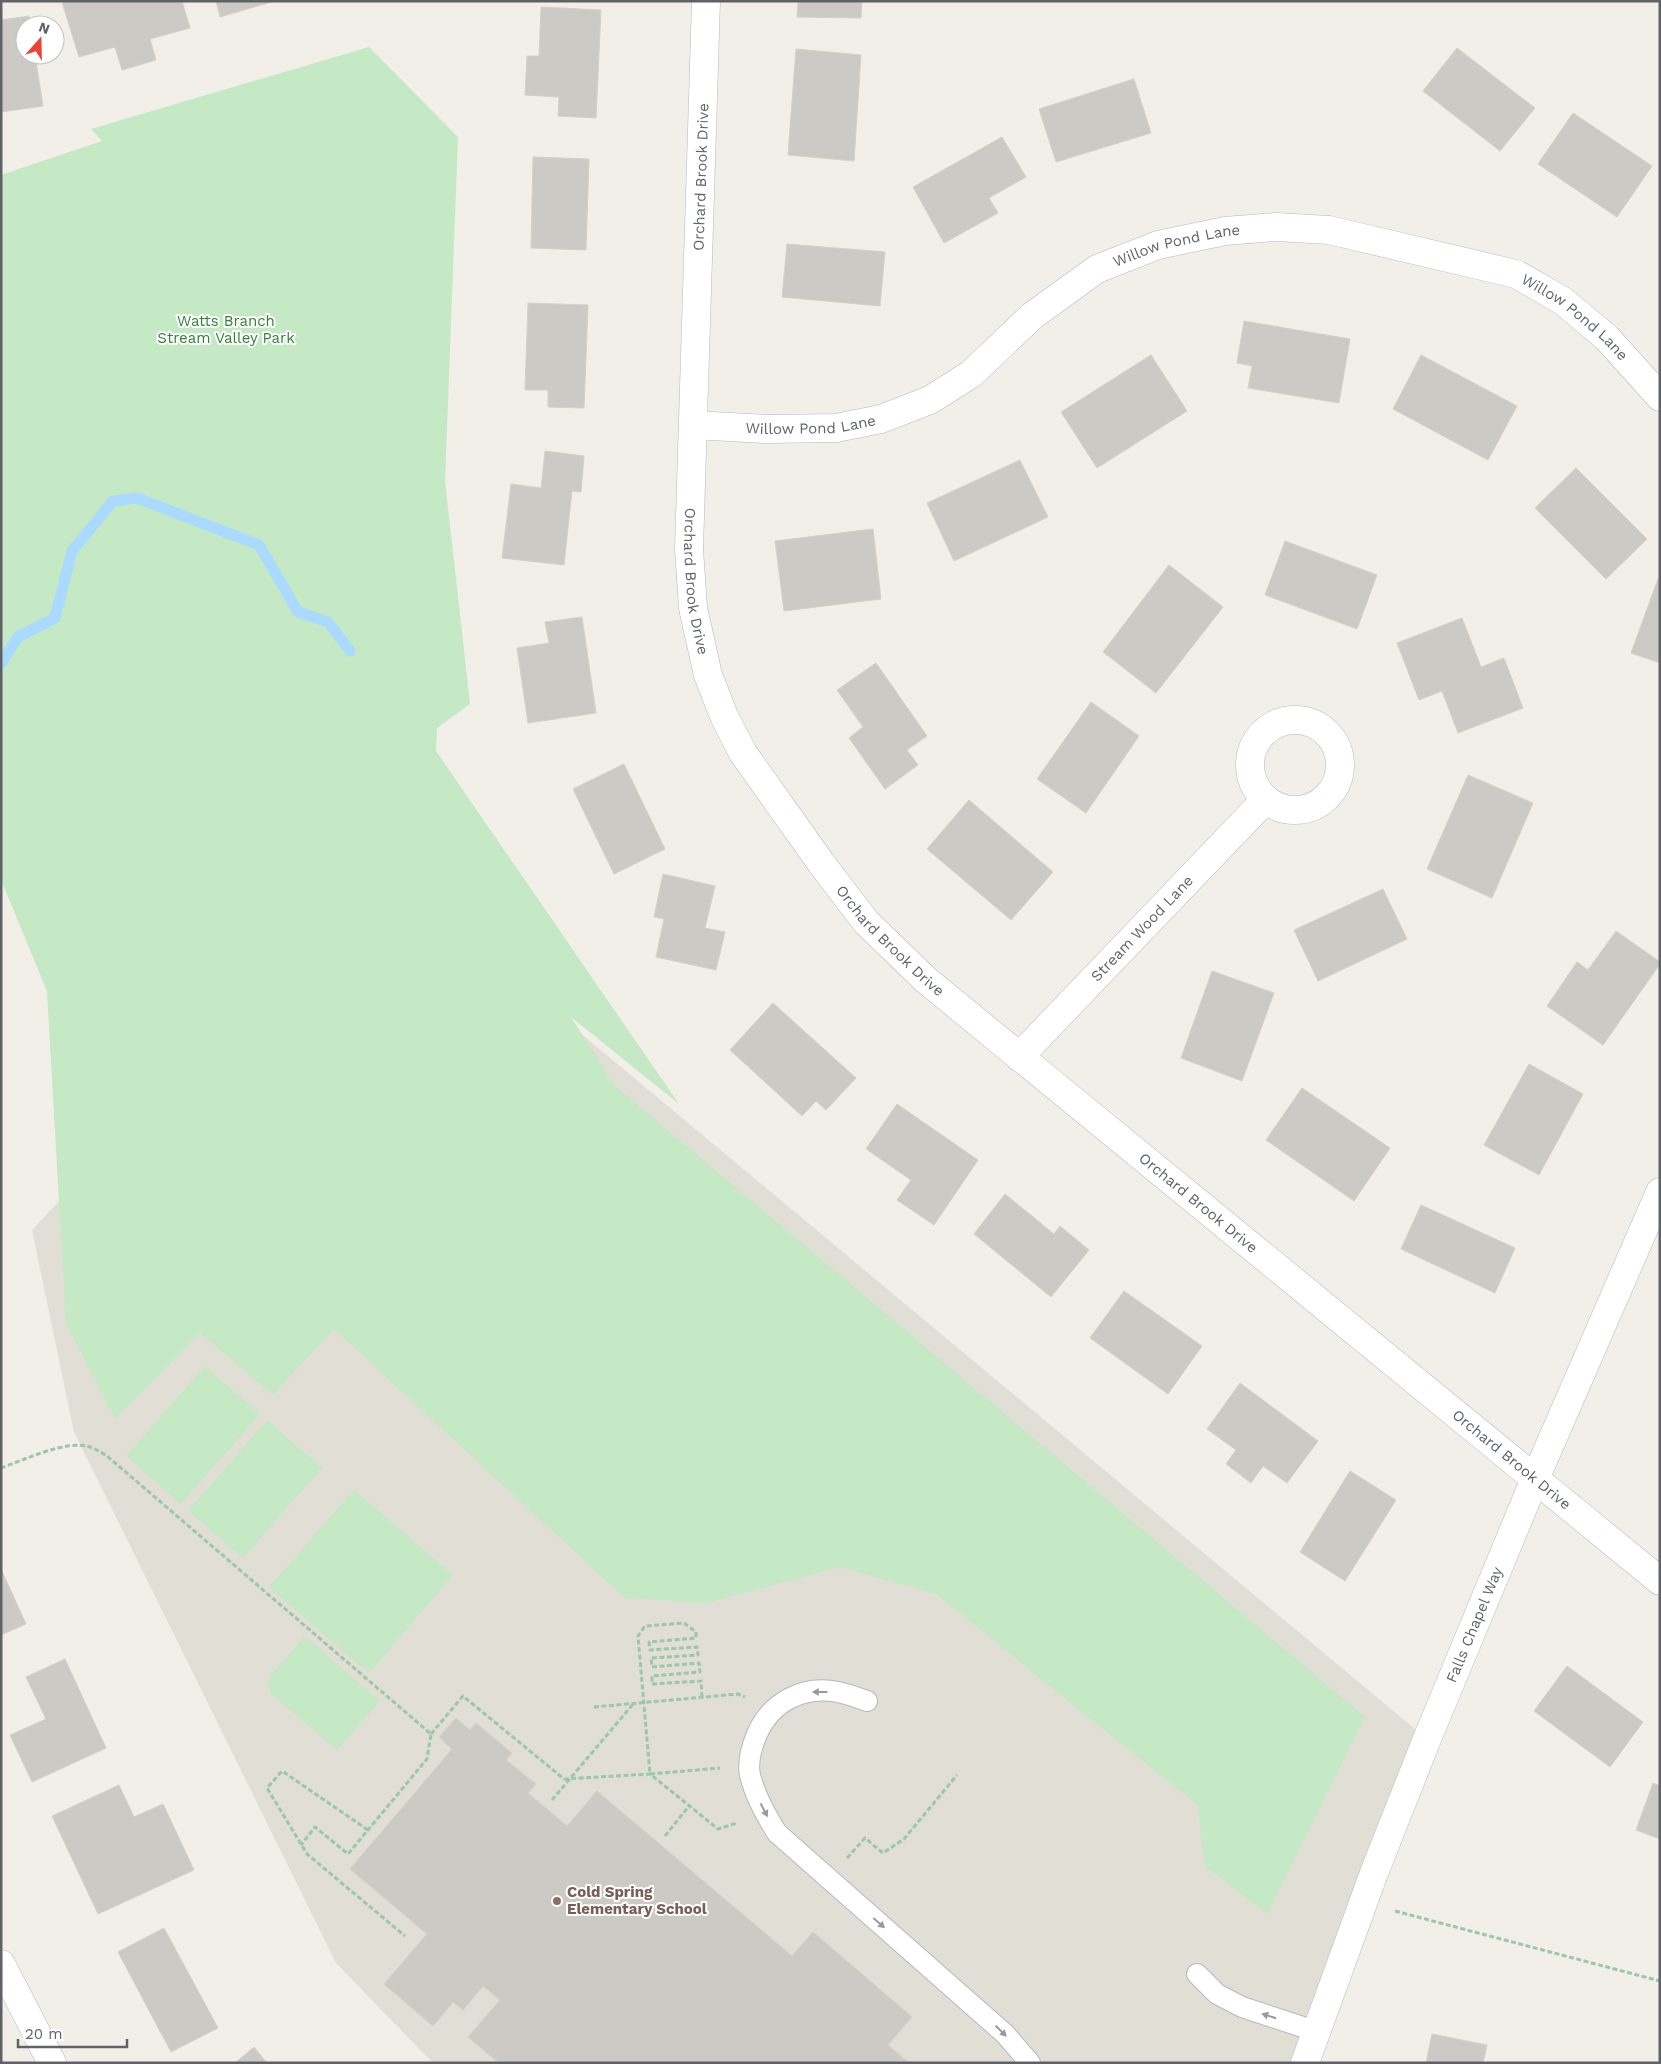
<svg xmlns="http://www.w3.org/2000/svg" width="1661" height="2064" viewBox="0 0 1661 2064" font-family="'Work Sans',sans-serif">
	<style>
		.education { fill: #e1ded6 }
		.green { fill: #c5e8c5 }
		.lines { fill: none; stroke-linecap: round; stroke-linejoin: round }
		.stream { stroke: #aadaff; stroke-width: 11 }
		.building { fill: #cccac5; stroke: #d6d1c6 }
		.service-casing { stroke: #b5b8bc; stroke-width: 22 }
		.minor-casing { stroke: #b5b8bc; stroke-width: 29 }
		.tertiary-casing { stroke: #b5b8bc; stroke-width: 29 }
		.path { stroke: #9cc7a9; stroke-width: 3; stroke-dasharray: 5 2.5; stroke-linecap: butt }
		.service { stroke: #fff; stroke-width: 20 }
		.minor { stroke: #fff; stroke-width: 28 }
		.tertiary { stroke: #fff; stroke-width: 28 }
		.oneway { fill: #979a9d }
		.education-dot { fill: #8d6e63; stroke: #fff; stroke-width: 2 }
		.labels { text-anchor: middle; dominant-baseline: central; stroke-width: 4; stroke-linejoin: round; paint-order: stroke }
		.street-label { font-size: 15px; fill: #5f6368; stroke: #fff }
		.park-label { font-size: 15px; fill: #348238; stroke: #fff }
		.education-label { font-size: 15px; font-weight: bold; fill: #785e54; stroke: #fff; text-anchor: start }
	</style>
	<rect width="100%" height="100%" fill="#f1efe8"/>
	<polygon class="education" points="375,862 1427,1739 1307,2063 433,2063 336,1963 74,1432 32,1230"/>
	<g class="green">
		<polygon points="369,47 458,137 445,481 470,704 437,728 436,751 679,1104 571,1017 614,1085 1365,1717 1267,1914 1205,1866 1197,1805 936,1594 840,1567 706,1603 625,1598 334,1329 273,1395 200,1333 115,1419 66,1323 47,991 1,880 1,175 102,141 91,129"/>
		<polygon points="205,1366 260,1414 181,1504 126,1456"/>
		<polygon points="267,1420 322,1468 243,1558 188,1511"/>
		<polygon points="354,1490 453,1575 369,1673 269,1587"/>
		<polygon points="305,1636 380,1701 337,1750 271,1694 268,1679"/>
	</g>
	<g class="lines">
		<polyline class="stream" points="1,663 18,637 55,618 72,551 113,501 137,498 259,545 298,612 328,622 350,651"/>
	</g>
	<g class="building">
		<polygon points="66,1 182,1 190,28 150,39 156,60 122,70 115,47 79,57 62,2"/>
		<polygon points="216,1 275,1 220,17"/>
		<polygon points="798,1 862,1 861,18 797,17"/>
		<polygon points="541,7 601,10 596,118 558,116 559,97 525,95 527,56 539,56"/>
		<polygon points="29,16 30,25 25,25 25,55 35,55 43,106 1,112 1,20"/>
		<polygon points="1457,48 1535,108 1500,151 1423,91"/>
		<polygon points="796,49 861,55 854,161 788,155"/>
		<polygon points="1134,79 1151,133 1056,162 1039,109"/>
		<polygon points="1573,113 1652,166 1617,217 1538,164"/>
		<polygon points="1002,137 1026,177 989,198 998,213 944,243 913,187"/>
		<polygon points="533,157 589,159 586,250 531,248"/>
		<polygon points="787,244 885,252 880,306 782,297"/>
		<polygon points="528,303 588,305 584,408 548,407 548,390 525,390"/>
		<polygon points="1244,321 1350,339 1339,403 1248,388 1252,366 1237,363"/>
		<polygon points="1151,355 1187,411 1097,468 1061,412"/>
		<polygon points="1421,355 1517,406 1488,460 1393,409"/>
		<polygon points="545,451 584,456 581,492 572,491 564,565 502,558 511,484 541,488"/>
		<polygon points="1020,460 1048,517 954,561 927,503"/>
		<polygon points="1576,468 1647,539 1606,579 1535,508"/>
		<polygon points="873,529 881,599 784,611 775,541"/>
		<polygon points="1285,541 1377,575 1357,629 1265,595"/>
		<polygon points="1169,565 1223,607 1156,693 1103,652"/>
		<polygon points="1658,579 1660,579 1660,663 1631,653"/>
		<polygon points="582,617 596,713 528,723 517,648 549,643 545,622"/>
		<polygon points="1462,618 1481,667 1504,658 1523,708 1458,733 1442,691 1419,700 1397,643"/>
		<polygon points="876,663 927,736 907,750 918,765 885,789 849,738 863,727 837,690"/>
		<polygon points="1091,702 1139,736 1086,813 1037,779"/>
		<polygon points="624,764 665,849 614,874 573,789"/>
		<polygon points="1468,775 1533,803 1492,898 1427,869"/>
		<polygon points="969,800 1053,872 1011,920 927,849"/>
		<polygon points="663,874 715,886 705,928 725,932 716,970 656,957 664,919 654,917"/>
		<polygon points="1383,889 1407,939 1318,981 1294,930"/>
		<polygon points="1616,931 1660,962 1660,964 1603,1045 1547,1006 1577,962 1588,970"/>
		<polygon points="1212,971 1274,993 1242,1081 1181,1058"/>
		<polygon points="773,1003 856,1078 826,1110 816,1101 802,1116 730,1050"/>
		<polygon points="1529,1064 1583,1094 1539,1175 1484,1145"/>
		<polygon points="1302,1088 1390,1148 1354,1201 1266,1140"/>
		<polygon points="897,1104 978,1160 934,1225 897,1200 911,1180 866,1149"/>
		<polygon points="1005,1194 1054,1234 1060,1226 1089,1250 1051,1297 974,1234"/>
		<polygon points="1421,1205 1515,1248 1495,1293 1401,1249"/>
		<polygon points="1124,1291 1202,1346 1168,1394 1090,1338"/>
		<polygon points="1240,1383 1318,1441 1287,1483 1263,1466 1251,1483 1226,1464 1236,1450 1207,1429"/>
		<polygon points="1350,1471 1396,1500 1345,1581 1300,1552"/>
		<polygon points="1,1569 26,1624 1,1635"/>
		<polygon points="65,1659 106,1748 32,1782 10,1735 46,1719 26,1677"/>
		<polygon points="1567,1666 1643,1722 1610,1767 1534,1711"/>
		<polygon points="456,1718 470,1730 476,1723 512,1753 506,1760 536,1784 528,1793 567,1826 597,1791 792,1956 813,1932 912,2017 888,2045 909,2063 499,2063 468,2037 500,2000 483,1986 463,2010 453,2002 433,2026 384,1984 427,1934 350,1869 452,1749 439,1737"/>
		<polygon points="1653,1783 1660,1786 1660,1839 1636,1830"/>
		<polygon points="119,1785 134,1817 163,1804 194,1870 98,1914 52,1816"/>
		<polygon points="164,1928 218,2028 171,2052 118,1952"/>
		<polygon points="1432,2034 1487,2045 1483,2063 1426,2063"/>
		<polygon points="254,2047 267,2063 235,2063"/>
	</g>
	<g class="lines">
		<g class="service-casing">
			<g id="service">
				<path d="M867 1701C858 1698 848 1694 838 1692 803 1685 771 1702 757 1734 752 1746 747 1761 750 1775 755 1796 766 1815 777 1833L1005 2034 1030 2063"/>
				<polyline points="1197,1974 1217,1994 1242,2007 1315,2031"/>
			</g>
		</g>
		<g class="minor-casing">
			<g id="minor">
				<path id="s1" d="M706 1 689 549 693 608 708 675 724 716 743 753 821 863 866 922 926 980 1660 1581"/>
				<path id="s2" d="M693 425 766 429 836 428 881 419 930 400 971 374 1032 316 1097 269 1158 245 1225 231 1276 227 1329 230 1516 274 1563 301 1607 338 1660 397"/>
				<circle cx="1295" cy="765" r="45"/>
				<path id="s3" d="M1019 1057 1265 800"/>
				<polyline points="1,1964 52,2063"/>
			</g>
		</g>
		<g class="tertiary-casing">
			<g id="tertiary">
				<path id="s4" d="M1305 2063 1374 1873 1427 1739 1535 1479 1660 1192"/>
			</g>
		</g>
		<g class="path">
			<path d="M1 1468C24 1460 67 1439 90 1447 96 1449 102 1453 107 1456L431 1734 427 1759 348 1854 315 1827 301 1845"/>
			<polyline points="702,1697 701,1681 652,1684 652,1676 700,1672 699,1663 652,1667 651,1658 698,1655 697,1647 650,1650 649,1642 696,1638 696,1632 684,1623 645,1626 638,1636 650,1774 720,1768"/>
			<polyline points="594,1707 738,1694 745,1697"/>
			<polyline points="431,1734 463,1696 564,1779 650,1774 718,1829 737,1823"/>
			<polyline points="552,1800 634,1703"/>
			<polyline points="368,1830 282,1771 267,1788 307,1854 405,1936"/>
			<polyline points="665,1836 689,1806"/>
			<polyline points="847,1858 865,1838 883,1853 904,1839 957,1775"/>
			<polyline points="1395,1911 1660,1981"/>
		</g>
		<use href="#service" class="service"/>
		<use href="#minor" class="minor"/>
		<use href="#tertiary" class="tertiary"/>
	</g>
	<defs><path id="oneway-solid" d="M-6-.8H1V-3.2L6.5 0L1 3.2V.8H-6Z" transform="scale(1.25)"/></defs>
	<g class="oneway">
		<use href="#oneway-solid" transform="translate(820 1692) rotate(180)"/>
		<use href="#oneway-solid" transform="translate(764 1810) rotate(62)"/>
		<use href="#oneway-solid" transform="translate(879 1923) rotate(41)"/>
		<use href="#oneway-solid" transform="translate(1269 2016) rotate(-162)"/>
		<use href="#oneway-solid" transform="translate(1001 2031) rotate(44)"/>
	</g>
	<circle class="education-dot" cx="557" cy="1901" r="5"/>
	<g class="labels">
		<g class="street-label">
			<text transform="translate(701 177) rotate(-88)">Orchard Brook Drive</text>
			<text stroke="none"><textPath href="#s2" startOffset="538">Willow Pond Lane</textPath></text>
			<text stroke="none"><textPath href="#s2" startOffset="958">Willow Pond Lane</textPath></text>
			<text stroke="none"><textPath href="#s2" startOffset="118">Willow Pond Lane</textPath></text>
			<text stroke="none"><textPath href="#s1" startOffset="581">Orchard Brook Drive</textPath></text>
			<text stroke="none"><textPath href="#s3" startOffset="178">Stream Wood Lane</textPath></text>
			<text stroke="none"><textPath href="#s1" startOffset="1001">Orchard Brook Drive</textPath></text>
			<text stroke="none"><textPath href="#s1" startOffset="1406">Orchard Brook Drive</textPath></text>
			<text stroke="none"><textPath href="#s1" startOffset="1811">Orchard Brook Drive</textPath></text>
			<text stroke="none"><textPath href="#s4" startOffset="470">Falls Chapel Way</textPath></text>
		</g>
		<g class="park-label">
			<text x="226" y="321">Watts Branch<tspan x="226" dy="17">Stream Valley Park</tspan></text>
		</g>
		<g class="education-label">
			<text x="567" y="1892">Cold Spring<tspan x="567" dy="17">Elementary School</tspan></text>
		</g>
	</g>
	<rect width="1661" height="2064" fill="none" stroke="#5f6368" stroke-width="5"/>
	<g transform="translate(40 40) rotate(20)"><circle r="24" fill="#ffffff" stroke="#bfc1c3"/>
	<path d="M0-4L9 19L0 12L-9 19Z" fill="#ea4335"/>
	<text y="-8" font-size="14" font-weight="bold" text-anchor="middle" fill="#5f6368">N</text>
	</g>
	<path d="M18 2039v8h109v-8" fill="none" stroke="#5f6368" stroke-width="2.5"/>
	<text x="25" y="2039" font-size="15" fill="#5f6368" stroke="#ffffff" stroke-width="4" paint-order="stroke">20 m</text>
</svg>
